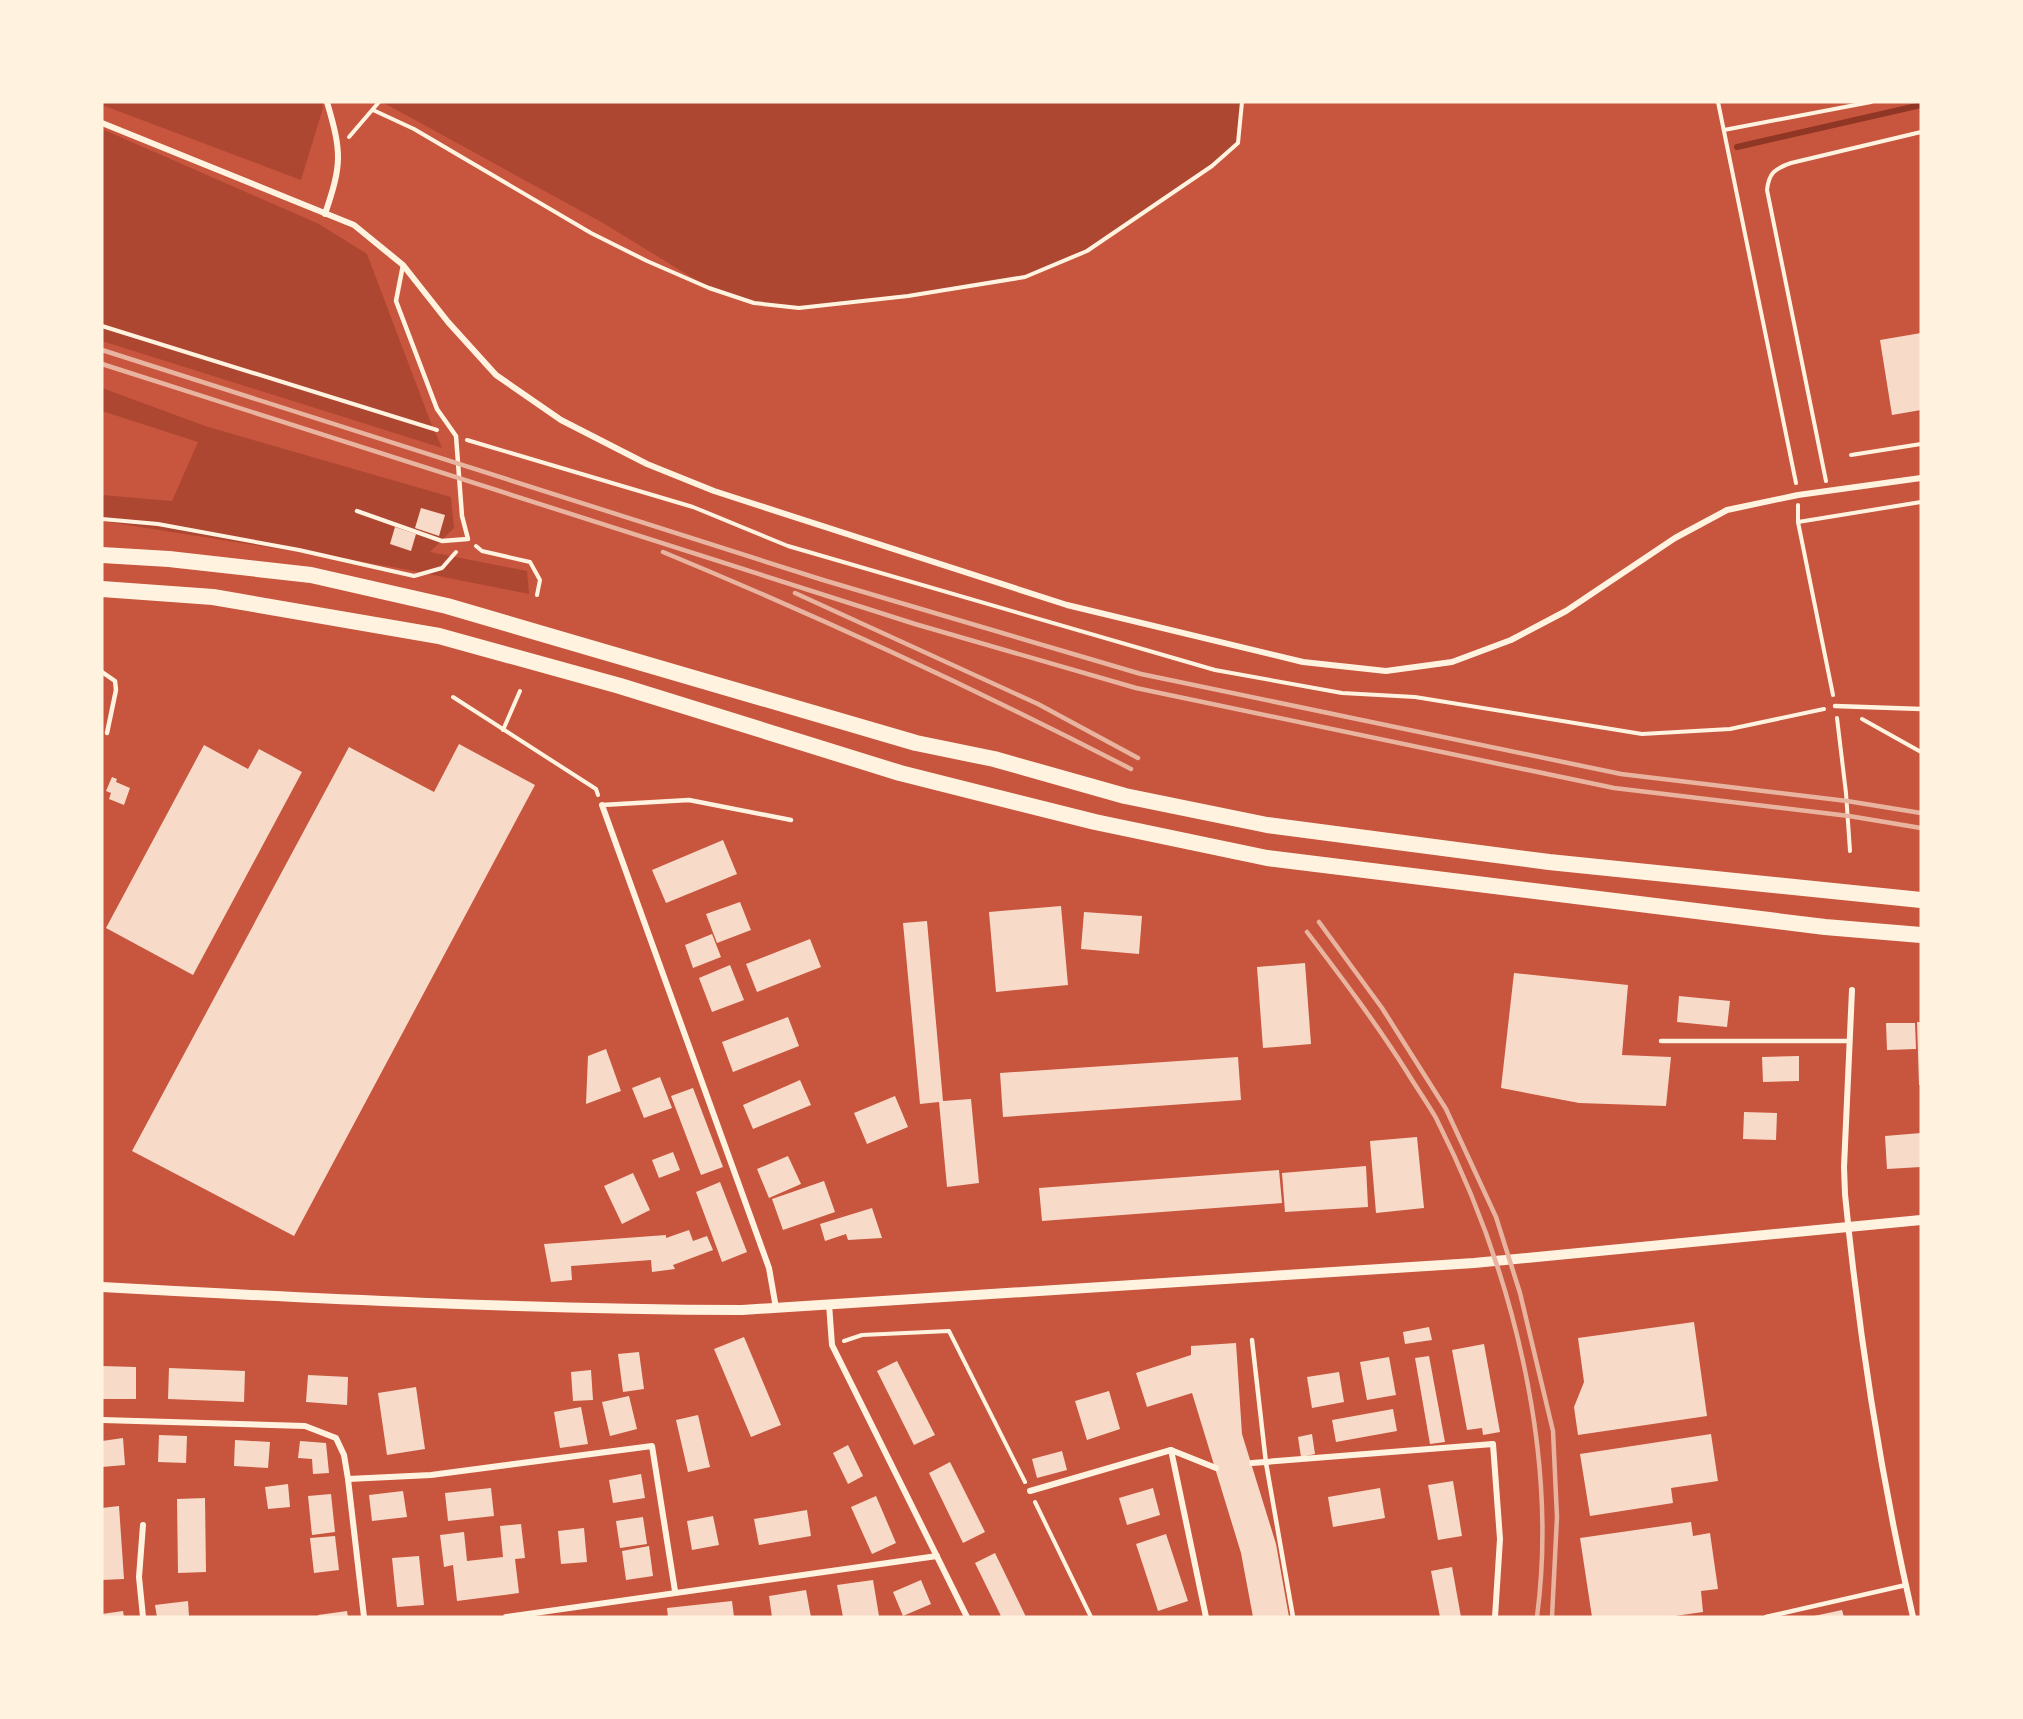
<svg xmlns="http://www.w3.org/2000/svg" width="2023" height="1719" viewBox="0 0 2023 1719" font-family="Barlow,sans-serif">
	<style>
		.green { fill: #ae4732 }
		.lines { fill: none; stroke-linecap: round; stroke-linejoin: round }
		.stream { stroke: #8f3625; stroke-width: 6 }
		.building { fill: #f7dbc8 }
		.path { stroke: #fff3e0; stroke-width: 4 }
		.service { stroke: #fff3e0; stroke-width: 4.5 }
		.minor { stroke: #fff3e0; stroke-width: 6 }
		.tertiary { stroke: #fff3e0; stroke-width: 10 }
		.trunk { stroke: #fff3e0; stroke-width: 16 }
		.rail { stroke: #e9b49f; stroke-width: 4.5 }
	</style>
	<rect width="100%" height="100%" fill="#c8553d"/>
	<g class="green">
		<polygon points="102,102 322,102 323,108 301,180 102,105"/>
		<polygon points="382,102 1242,102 1238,143 1212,166 1087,251 1025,277 908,296 799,308 754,303 709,288 603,223"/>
		<polygon points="102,129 319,224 367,254 431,423 442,448 102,341"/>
		<polygon points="102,388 205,426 451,497 454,528 430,552 527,571 529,594 393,567 102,521 102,495 172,501 198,442 102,411"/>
	</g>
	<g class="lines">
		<polyline class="stream" points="1737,147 1921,105"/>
	</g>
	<g class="building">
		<polygon points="1921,333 1921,410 1892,415 1880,340"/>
		<polygon points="421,508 445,515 439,536 415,528"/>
		<polygon points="395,527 416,534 411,551 390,544"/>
		<polygon points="459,744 535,785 294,1236 132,1151 349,747 434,792"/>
		<polygon points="204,745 248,769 259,749 302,772 193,975 106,928"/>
		<polygon points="112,777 117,779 116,782 130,788 124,805 109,799 111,793 106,791"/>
		<polygon points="723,840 737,874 666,903 652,870"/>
		<polygon points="740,902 751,930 717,943 706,914"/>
		<polygon points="1061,906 1068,985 996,992 989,912"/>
		<polygon points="1084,912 1142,916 1139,954 1081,949"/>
		<polygon points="927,921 943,1101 971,1099 979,1183 947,1187 939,1102 920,1104 903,923"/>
		<polygon points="712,934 721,957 693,968 685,945"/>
		<polygon points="810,939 821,967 757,992 746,964"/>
		<polygon points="1305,963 1311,1044 1263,1048 1257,967"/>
		<polygon points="730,965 744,1000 712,1012 699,978"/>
		<polygon points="1514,973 1628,985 1622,1055 1671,1057 1666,1106 1579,1103 1501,1088"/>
		<polygon points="1679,996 1730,1001 1727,1027 1677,1022"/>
		<polygon points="788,1017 799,1046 733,1072 722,1042"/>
		<polygon points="1917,1022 1921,1022 1921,1085 1919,1085"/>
		<polygon points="1886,1023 1915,1023 1916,1049 1887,1050"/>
		<polygon points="606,1049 621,1091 586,1104 588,1056"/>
		<polygon points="1799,1056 1799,1081 1763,1082 1762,1057"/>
		<polygon points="1238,1057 1241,1100 1003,1117 1000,1073"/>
		<polygon points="660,1077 672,1108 644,1118 632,1088"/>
		<polygon points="800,1080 811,1105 753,1129 743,1105"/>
		<polygon points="693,1088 723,1167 701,1175 671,1096"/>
		<polygon points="895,1096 908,1127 867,1144 854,1113"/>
		<polygon points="1744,1112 1777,1113 1776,1140 1743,1139"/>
		<polygon points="1921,1133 1921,1167 1887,1169 1885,1136"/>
		<polygon points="1417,1137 1424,1208 1376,1213 1370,1141"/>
		<polygon points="673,1152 680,1170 659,1178 652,1160"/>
		<polygon points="788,1156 801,1184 769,1198 757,1169"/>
		<polygon points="1366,1166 1368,1207 1285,1212 1282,1173"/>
		<polygon points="1279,1170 1282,1203 1042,1221 1039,1188"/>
		<polygon points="633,1173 650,1210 622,1224 604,1186"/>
		<polygon points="824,1181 835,1212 783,1230 772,1199"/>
		<polygon points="720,1182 747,1252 722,1262 696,1192"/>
		<polygon points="872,1208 882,1238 848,1240 846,1234 825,1241 820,1224"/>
		<polygon points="689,1230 693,1241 707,1236 713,1250 673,1265 675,1269 652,1272 651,1260 571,1266 572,1280 551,1282 544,1244 666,1235 666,1238"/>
		<polygon points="1694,1322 1707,1416 1578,1435 1574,1407 1584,1382 1578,1338"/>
		<polygon points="1429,1327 1432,1340 1405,1344 1403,1332"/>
		<polygon points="744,1337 781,1425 751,1437 714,1349"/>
		<polygon points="1236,1343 1242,1434 1276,1544 1289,1617 1253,1617 1241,1553 1192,1393 1147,1407 1136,1373 1191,1355 1191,1346"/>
		<polygon points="1484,1344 1500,1432 1483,1435 1482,1428 1467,1430 1452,1350"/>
		<polygon points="639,1352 644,1389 623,1392 618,1354"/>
		<polygon points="1429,1356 1445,1442 1430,1444 1415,1358"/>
		<polygon points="1389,1357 1396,1395 1367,1400 1360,1362"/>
		<polygon points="897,1361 935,1435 914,1445 877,1371"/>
		<polygon points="102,1366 136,1367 136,1399 102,1399"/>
		<polygon points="169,1368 245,1371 244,1402 168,1399"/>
		<polygon points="591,1370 593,1400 573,1401 571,1372"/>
		<polygon points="1339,1372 1344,1402 1312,1408 1307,1377"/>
		<polygon points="308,1375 348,1377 347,1405 306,1402"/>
		<polygon points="416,1387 425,1449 387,1455 378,1393"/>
		<polygon points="1109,1391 1120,1429 1087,1440 1075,1401"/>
		<polygon points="629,1396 637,1429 610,1436 602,1402"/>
		<polygon points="581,1407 588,1444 560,1448 554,1412"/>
		<polygon points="1393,1409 1397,1431 1336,1442 1332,1420"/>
		<polygon points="698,1415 710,1467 688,1472 676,1420"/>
		<polygon points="1312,1434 1315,1454 1301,1457 1298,1437"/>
		<polygon points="1711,1434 1718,1481 1671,1488 1673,1503 1590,1516 1580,1454"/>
		<polygon points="159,1435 187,1436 186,1463 158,1462"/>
		<polygon points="123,1438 125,1465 102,1467 102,1441"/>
		<polygon points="235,1440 270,1442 268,1468 234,1466"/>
		<polygon points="300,1441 326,1443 329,1473 313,1474 312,1459 298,1458"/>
		<polygon points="848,1445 863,1476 848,1484 833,1453"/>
		<polygon points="1062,1451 1067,1470 1037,1478 1032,1459"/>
		<polygon points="950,1462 985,1532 963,1543 929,1473"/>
		<polygon points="641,1474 645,1498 613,1503 609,1480"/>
		<polygon points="1453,1481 1462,1536 1438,1540 1428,1485"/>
		<polygon points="288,1484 290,1507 268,1509 265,1487"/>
		<polygon points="491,1488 494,1516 448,1521 445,1493"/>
		<polygon points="1153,1488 1160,1515 1127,1525 1119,1498"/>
		<polygon points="1380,1488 1385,1518 1333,1527 1328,1497"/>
		<polygon points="403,1491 407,1517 372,1521 369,1495"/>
		<polygon points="331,1494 335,1532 312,1535 308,1496"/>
		<polygon points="876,1496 896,1543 872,1554 851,1507"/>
		<polygon points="205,1498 206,1572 178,1573 177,1499"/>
		<polygon points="119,1506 124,1579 102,1580 102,1508"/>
		<polygon points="807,1510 811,1536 759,1545 754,1519"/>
		<polygon points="713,1516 719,1545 692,1550 687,1521"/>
		<polygon points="643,1517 647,1544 620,1548 616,1521"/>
		<polygon points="1691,1522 1693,1536 1710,1533 1718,1589 1701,1591 1703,1612 1668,1617 1592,1617 1580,1538"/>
		<polygon points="521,1524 525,1558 515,1559 519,1593 457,1601 453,1565 444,1567 440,1535 464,1532 467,1561 503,1557 500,1526"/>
		<polygon points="584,1528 587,1562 561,1564 558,1531"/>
		<polygon points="1166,1534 1188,1601 1158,1611 1136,1544"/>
		<polygon points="335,1536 339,1570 314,1573 310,1538"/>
		<polygon points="649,1546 653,1576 626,1580 622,1551"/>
		<polygon points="995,1553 1026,1617 1001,1617 1000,1614 975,1563"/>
		<polygon points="419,1556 424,1605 397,1607 392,1558"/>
		<polygon points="1452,1567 1461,1617 1440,1617 1431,1571"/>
		<polygon points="873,1580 879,1616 843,1617 837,1585"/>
		<polygon points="921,1580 931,1604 903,1616 893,1592"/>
		<polygon points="806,1590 811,1617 772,1617 769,1596"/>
		<polygon points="188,1601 189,1617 157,1617 155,1605"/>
		<polygon points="732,1601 734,1617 668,1617 667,1608"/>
		<polygon points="1842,1610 1844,1617 1814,1617 1814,1616"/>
		<polygon points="123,1611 124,1617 102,1617 102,1614"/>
		<polygon points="347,1611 348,1617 318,1617 318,1615"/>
	</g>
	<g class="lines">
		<g class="path">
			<polyline points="1718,102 1796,483"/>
			<polyline points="373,110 414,129 591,233 647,261 709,288 754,303 799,308 908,296 1025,277 1087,251 1212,166 1238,143 1242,102"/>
			<polyline points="1724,130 1871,102"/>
			<polyline points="349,137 379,102"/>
			<polyline points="102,326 437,430"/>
			<polyline points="467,440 693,507 788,546 1215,670 1342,693 1415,697 1642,734 1730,729 1824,709"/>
			<polyline points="1851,455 1921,444"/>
			<path d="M1826 481 1767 190C1769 173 1774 169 1791 163L1921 132"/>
			<polyline points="1798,505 1798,522 1833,695"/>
			<polyline points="102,519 158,524 299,550 414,576 442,568 456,552"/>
			<polyline points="1798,522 1921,502"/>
			<polyline points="476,546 482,551 530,562 540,580 537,595"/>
			<polyline points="453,697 596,789 598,795"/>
			<polyline points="1837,718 1846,793 1850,851"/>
			<polyline points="1862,719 1921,752"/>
			<polyline points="503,730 520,691"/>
			<polyline points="844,1341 862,1335 949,1331 1025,1482"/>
			<polyline points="1035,1502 1091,1617"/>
		</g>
		<g class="service">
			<polyline points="357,511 442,541 468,539 462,516 456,436 437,409 396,301 403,265"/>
			<polyline points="102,672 115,681 116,690 107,733"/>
			<polyline points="1835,706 1921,709"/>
			<polyline points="602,805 689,800 791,820"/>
			<polyline points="1661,1041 1850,1041"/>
			<polyline points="1252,1340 1266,1463 1293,1617"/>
			<polyline points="1766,1617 1906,1585"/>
		</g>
		<g class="minor">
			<polyline points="102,123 354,225 403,265 448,322 496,375 561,420 647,464 714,491 1067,605 1303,662 1386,671 1452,662 1511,640 1566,611 1675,538 1727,510 1798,495 1921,478"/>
			<path d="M325 214C342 164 342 153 327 102"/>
			<polyline points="602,805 769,1268 776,1308"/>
			<path d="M1852 990 1844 1167 1845 1194C1859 1336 1881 1478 1913 1617"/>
			<polyline points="829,1304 832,1345 967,1617"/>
			<polyline points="102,1420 305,1426 336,1438 344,1455 348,1479 364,1617"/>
			<polyline points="1252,1463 1493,1444 1500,1539 1495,1617"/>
			<polyline points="348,1479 431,1475 652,1446 675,1591"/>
			<polyline points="1030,1491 1171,1450"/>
			<polyline points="143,1617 139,1577 143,1525"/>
			<polyline points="506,1617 937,1556"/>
			<polyline points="1206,1617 1171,1450 1216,1468"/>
		</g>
		<path class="tertiary" d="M102 1287C315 1299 528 1309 742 1310L1474 1263 1921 1220"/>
		<g class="trunk">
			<polyline points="102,555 169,559 311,575 447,606 916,743 994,759 1125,796 1267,825 1549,862 1921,900"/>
			<polyline points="102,589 213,597 439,636 620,686 900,773 1095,822 1267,858 1825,927 1921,935"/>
		</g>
		<g class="rail">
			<polyline points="102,350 823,580 1141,674 1621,774 1847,801 1921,813"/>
			<polyline points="102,364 915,624 1136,688 1614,788 1849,816 1921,828"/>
			<path d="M663 552C822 618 978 690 1131 769"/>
			<polyline points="795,593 1038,704 1138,758"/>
			<polyline points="1319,922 1382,1008 1446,1109 1496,1217 1520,1293 1553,1431 1557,1517 1552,1617"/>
			<path d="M1307 932C1342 978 1376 1023 1407 1072 1416 1087 1427 1102 1436 1118 1511 1266 1559 1450 1537 1617"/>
		</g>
	</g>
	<rect width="2023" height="1719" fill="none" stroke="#fff3e0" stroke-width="207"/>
</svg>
